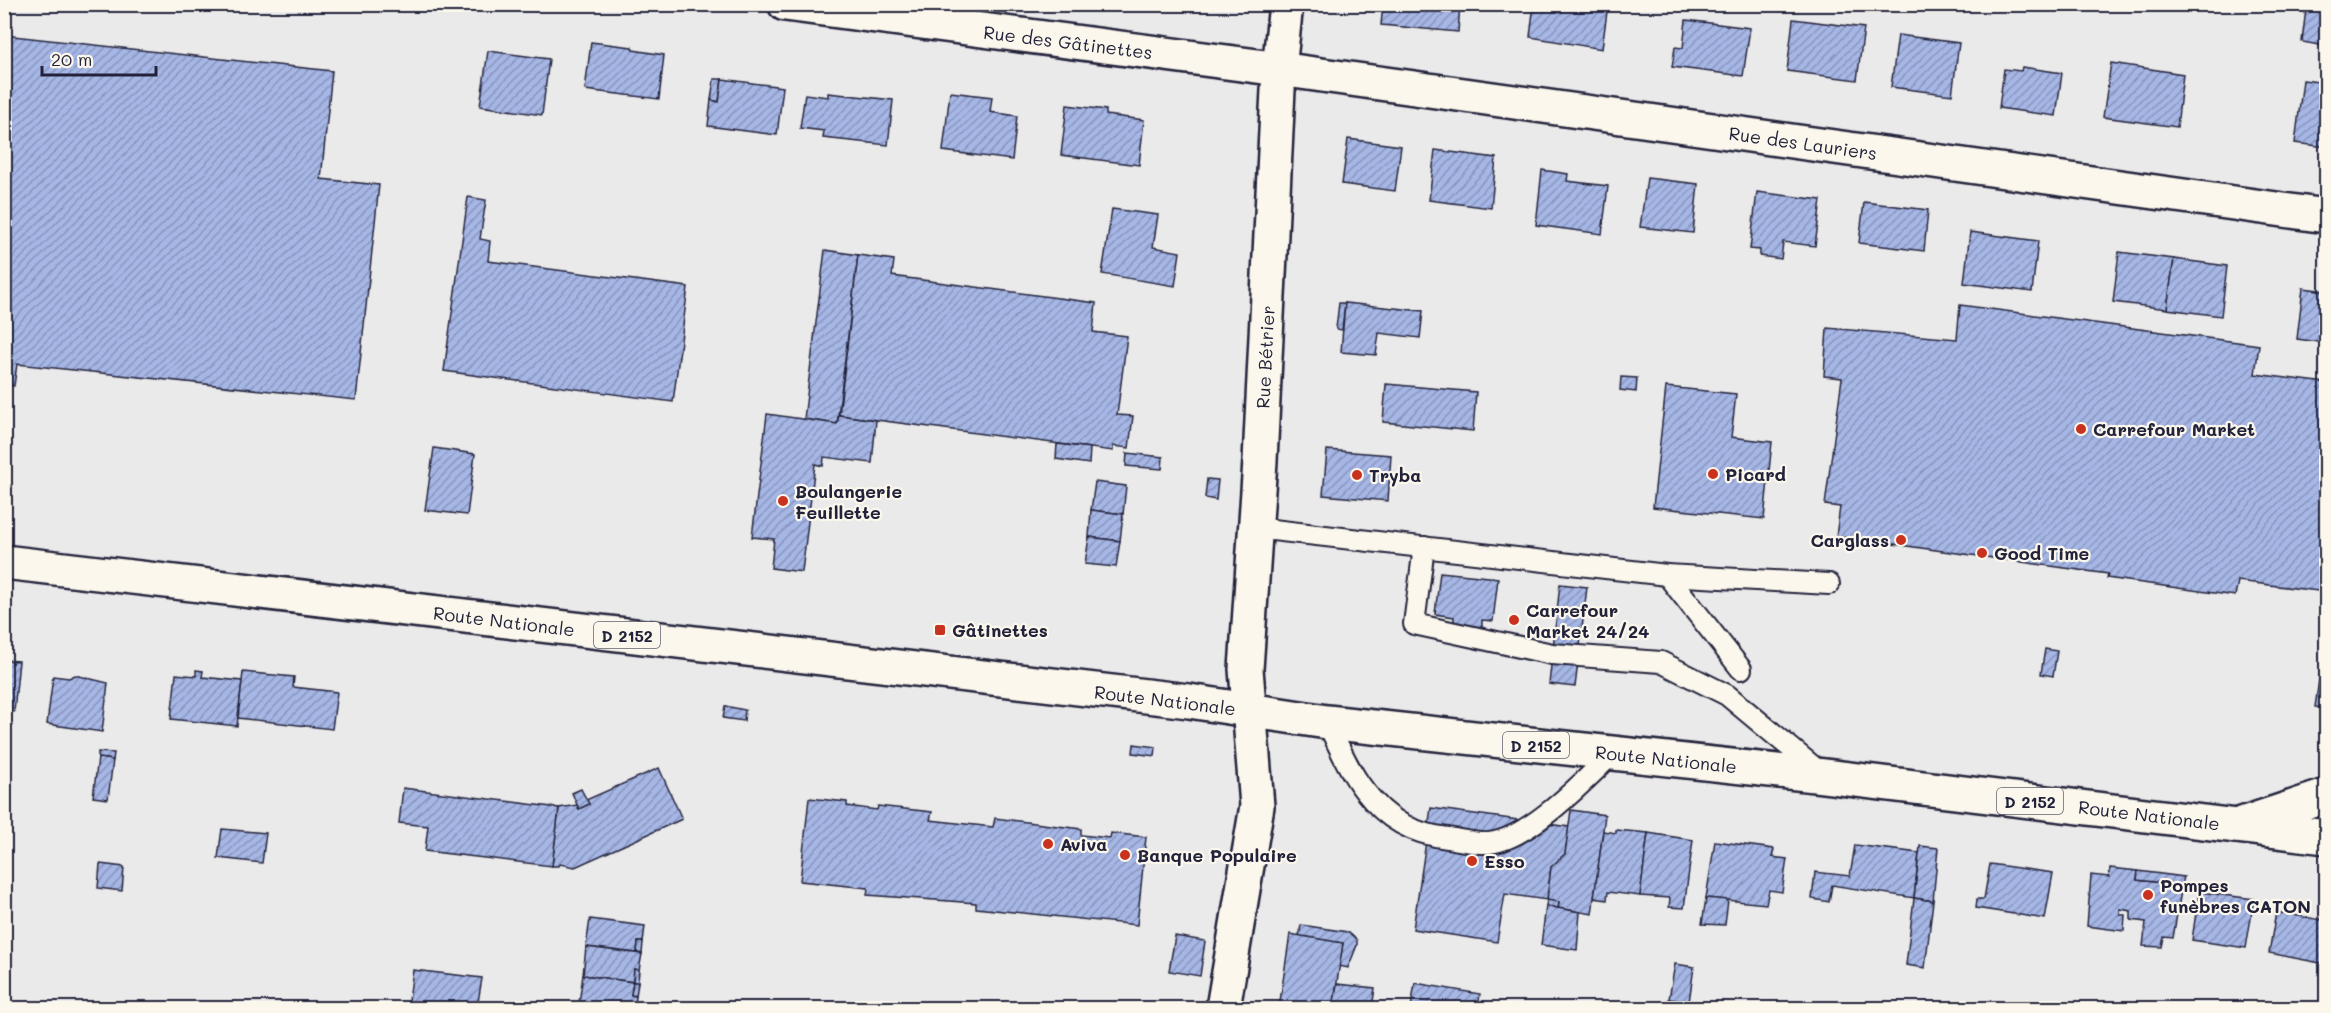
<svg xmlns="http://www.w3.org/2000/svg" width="2331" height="1013" viewBox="0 0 2331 1013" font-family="Mali,sans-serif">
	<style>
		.building { fill: url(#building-hatch); stroke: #22223b; stroke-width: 1.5 }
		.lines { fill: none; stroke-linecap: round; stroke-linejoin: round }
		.service-casing { stroke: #22223b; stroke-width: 24 }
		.minor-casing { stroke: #22223b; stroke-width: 38 }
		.primary-casing { stroke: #22223b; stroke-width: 38 }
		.service { stroke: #fbf7ec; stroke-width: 20 }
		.minor { stroke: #fbf7ec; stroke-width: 33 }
		.primary { stroke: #fbf7ec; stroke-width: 33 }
		.poi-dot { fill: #c8321e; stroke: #fbf7ec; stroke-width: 2 }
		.labels { text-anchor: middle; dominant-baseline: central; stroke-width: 4.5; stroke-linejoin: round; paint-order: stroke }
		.shield { fill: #fbf7ec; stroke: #636270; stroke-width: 1.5 }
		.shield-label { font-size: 16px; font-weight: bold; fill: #22223b }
		.street-label { font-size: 18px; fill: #22223b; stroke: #fbf7ec }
		.poi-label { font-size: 18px; font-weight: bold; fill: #22223b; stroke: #fbf7ec; text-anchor: start }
	</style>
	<defs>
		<pattern id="building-hatch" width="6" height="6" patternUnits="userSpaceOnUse" patternTransform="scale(1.5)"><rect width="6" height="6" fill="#a6b7e6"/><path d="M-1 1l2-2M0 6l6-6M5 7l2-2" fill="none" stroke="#8794bc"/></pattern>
	</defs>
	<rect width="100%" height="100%" fill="#eaeaeb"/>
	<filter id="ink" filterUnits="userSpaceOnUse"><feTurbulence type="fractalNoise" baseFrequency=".0167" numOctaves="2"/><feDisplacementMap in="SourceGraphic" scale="12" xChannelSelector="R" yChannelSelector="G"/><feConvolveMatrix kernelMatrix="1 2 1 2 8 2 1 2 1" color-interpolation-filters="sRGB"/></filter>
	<g filter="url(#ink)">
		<g class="building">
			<polygon points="1383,4 1460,4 1458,32 1381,25"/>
			<polygon points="1534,4 1608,4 1602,49 1530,37"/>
			<polygon points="2298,4 2326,4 2326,46 2302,42 2306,9 2297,8"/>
			<polygon points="1793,19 1864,28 1857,80 1787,71"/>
			<polygon points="1686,20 1750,28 1743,76 1672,67 1675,47 1683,48"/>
			<polygon points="4,35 332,71 321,179 379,185 356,400 17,364 14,386 4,385"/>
			<polygon points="1898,35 1959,43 1952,95 1891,87"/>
			<polygon points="591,42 632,47 633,50 664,55 659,99 585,90"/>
			<polygon points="488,51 549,59 542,115 480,106"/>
			<polygon points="2111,63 2183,74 2177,127 2103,117"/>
			<polygon points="2022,67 2062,73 2056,116 1999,108 2004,69 2021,71"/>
			<polygon points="714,79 722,79 719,102 711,100"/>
			<polygon points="722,79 783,87 777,135 708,126 711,100 719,102"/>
			<polygon points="2303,80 2326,83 2326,147 2295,143"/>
			<polygon points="950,92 992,97 990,112 1017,116 1012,160 943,151"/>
			<polygon points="828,93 893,100 888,145 823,138 824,131 800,128 805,94 828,97"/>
			<polygon points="1067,105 1106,110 1106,115 1144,120 1139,165 1061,155"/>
			<polygon points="1348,139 1401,146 1395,191 1342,184"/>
			<polygon points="1435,150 1496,158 1491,208 1429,200"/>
			<polygon points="1542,170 1568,174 1567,181 1608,186 1602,234 1536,225"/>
			<polygon points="1647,178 1698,184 1693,233 1640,227"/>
			<polygon points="1757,192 1821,200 1815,246 1783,242 1781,259 1760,256 1760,250 1750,249"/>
			<polygon points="468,197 486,200 480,239 490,241 488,261 688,287 673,402 444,371"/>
			<polygon points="1864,202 1928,210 1924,251 1859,243"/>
			<polygon points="1112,209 1158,215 1153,247 1180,252 1175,286 1102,274"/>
			<polygon points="1970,232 2038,241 2032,292 1964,283"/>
			<polygon points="825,250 858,255 837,424 804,419"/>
			<polygon points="2119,252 2174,259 2167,309 2113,302"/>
			<polygon points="858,255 894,260 892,276 1096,303 1093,332 1127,336 1117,415 1133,416 1129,448 1113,446 1113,451 839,415"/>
			<polygon points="2174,259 2227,266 2221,316 2167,309"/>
			<polygon points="2303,288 2326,291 2326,343 2297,339"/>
			<polygon points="1339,303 1345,303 1342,330 1336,329"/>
			<polygon points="1345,303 1423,311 1420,338 1379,333 1376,355 1341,352"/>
			<polygon points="1960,305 2259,345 2255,374 2326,383 2326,592 2238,581 2235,596 2107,578 2108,574 1836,536 1840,507 1825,505 1842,378 1824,376 1827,328 1957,339"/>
			<polygon points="1621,377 1637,378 1636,392 1620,390"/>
			<polygon points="1386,384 1476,392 1473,431 1383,422"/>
			<polygon points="1666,387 1736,394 1731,437 1772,442 1764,519 1653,507"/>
			<polygon points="767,414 837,424 839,415 876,420 872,463 824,457 823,466 815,464 802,572 771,568 774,539 752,537"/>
			<polygon points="1057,444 1090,448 1089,464 1056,459"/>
			<polygon points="434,448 475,454 467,515 425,510"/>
			<polygon points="1327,450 1391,455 1388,501 1323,495"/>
			<polygon points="1127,453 1163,457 1162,469 1126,466"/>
			<polygon points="1207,479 1218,480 1216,500 1205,498"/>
			<polygon points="1095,482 1126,486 1123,514 1091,510"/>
			<polygon points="1091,510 1123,514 1120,541 1089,537"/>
			<polygon points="1089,537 1120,541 1116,567 1085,564"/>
			<polygon points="1440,572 1498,578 1493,621 1482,620 1482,628 1454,625 1454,617 1435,614"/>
			<polygon points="1560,584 1587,587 1575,687 1549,684"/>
			<polygon points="2045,649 2057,651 2053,676 2041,674"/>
			<polygon points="4,660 19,661 14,712 4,711"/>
			<polygon points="196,670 203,671 202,677 242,681 237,726 171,719 176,674 196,676"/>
			<polygon points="243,672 294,677 293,687 337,692 332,729 238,718"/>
			<polygon points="2320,673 2326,674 2326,709 2315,707"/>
			<polygon points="75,675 108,683 102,732 47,724 53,676 69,678"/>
			<polygon points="725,706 745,710 744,721 723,718"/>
			<polygon points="1134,744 1156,747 1155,756 1133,753"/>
			<polygon points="98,752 114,753 113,760 98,758"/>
			<polygon points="98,758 113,760 108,799 93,797"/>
			<polygon points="659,768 682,819 575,867 560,864 559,866 552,866 559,808 577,805 579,809 589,804 586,800"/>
			<polygon points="403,788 559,808 552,866 425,851 428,826 399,823"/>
			<polygon points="581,789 589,804 579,809 572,793"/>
			<polygon points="809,798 847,802 847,806 877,810 878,806 932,812 930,820 993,827 995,818 1081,829 1081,835 1110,838 1111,833 1146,837 1137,925 976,908 976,903 867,895 868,888 800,881"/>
			<polygon points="1431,808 1569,827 1565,854 1551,867 1547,900 1505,894 1497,942 1413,929"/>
			<polygon points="1571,810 1605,815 1592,914 1558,908 1559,902 1547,900 1551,867 1565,854"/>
			<polygon points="222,829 266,833 262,863 218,858"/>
			<polygon points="1616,830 1648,833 1640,896 1608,892 1607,900 1594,898 1603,831 1616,833"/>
			<polygon points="1648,833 1693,840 1684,908 1669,907 1670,898 1640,896"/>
			<polygon points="1715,841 1774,849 1772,857 1787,859 1782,892 1769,890 1766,904 1706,898"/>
			<polygon points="1855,845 1919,853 1914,898 1832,885 1829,902 1812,899 1815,872 1850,876"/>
			<polygon points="1920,846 1938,848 1933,901 1914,898"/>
			<polygon points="100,864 124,867 122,891 98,888"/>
			<polygon points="1990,864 2053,873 2045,919 1976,908 1977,899 1984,899"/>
			<polygon points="2110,868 2138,871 2137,880 2182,885 2173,938 2164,937 2162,947 2143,946 2146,922 2131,920 2131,911 2120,909 2120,915 2125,915 2124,931 2087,926 2091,875 2109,877"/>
			<polygon points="2138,871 2184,877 2182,885 2137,880"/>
			<polygon points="2199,892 2254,899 2246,948 2192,940"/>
			<polygon points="2326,894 2326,964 2269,953 2276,912 2321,920"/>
			<polygon points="1706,898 1728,900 1725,925 1702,924"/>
			<polygon points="1914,898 1933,901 1925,968 1906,965"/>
			<polygon points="1547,900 1559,902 1558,908 1546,906"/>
			<polygon points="1546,906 1580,912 1577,950 1541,945"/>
			<polygon points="590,919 645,926 643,942 638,942 637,953 586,947"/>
			<polygon points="1301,925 1348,932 1357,940 1357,945 1348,968 1339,966 1343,943 1299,936"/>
			<polygon points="1290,934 1343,943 1333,1008 1279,1008"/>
			<polygon points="1175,936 1205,941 1200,976 1169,971"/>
			<polygon points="638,942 643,942 642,954 637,953"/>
			<polygon points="586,947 642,954 639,970 634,969 633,982 583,975"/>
			<polygon points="1675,964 1694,967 1689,1002 1669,999"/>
			<polygon points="634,969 639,970 638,982 633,982"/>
			<polygon points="413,970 482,978 477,1008 408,1008"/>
			<polygon points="583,975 633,982 631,995 636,996 635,1008 579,1003"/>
			<polygon points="633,982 638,982 636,996 631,995"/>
			<polygon points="1415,983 1480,994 1478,1008 1411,1008"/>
			<polygon points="1337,984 1375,988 1372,1008 1333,1008"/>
			<polygon points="584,1004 620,1008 583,1008"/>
		</g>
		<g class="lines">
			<g class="service-casing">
				<g id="service">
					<polyline points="1255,528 1667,575 1829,584"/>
					<polyline points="1424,547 1414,624 1552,654 1661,662 1727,695 1822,774"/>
					<polyline points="1667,575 1741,669"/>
					<path d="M1327 722C1338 744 1348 770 1364 790 1386 819 1412 834 1448 838 1461 840 1476 844 1489 843 1528 840 1585 780 1613 753"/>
				</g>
			</g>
			<g class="minor-casing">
				<g id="minor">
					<polyline points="785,4 1279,69 2326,216"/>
					<polyline points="2236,826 2326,796"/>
					<polyline points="1223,1008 1257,806 1246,669 1260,461 1279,69 1286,4"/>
				</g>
			</g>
			<g class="primary-casing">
				<polyline id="primary" points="4,562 1189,701 1327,722 1824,776 2326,837"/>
			</g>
			<use href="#service" class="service"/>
			<use href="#minor" class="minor"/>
			<use href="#primary" class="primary"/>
		</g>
	</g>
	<g class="poi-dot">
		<circle cx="2081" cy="429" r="6"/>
		<circle cx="1713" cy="474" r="6"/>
		<circle cx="1357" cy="475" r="6"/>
		<circle cx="783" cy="501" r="6"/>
		<circle cx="1901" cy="540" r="6"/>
		<circle cx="1982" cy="553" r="6"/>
		<circle cx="1514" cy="620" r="6"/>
		<rect x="934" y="624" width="12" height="12" rx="3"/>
		<circle cx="1048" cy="844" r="6"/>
		<circle cx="1125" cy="855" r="6"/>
		<circle cx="1472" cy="861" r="6"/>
		<circle cx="2148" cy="895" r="6"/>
	</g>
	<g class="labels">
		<g class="shield">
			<rect x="594" y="622" width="66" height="26" rx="4.5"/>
			<rect x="1503" y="732" width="66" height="26" rx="4.5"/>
			<rect x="1997" y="788" width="66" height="26" rx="4.5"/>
		</g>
		<g class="shield-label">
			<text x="627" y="635">D 2152</text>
			<text x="1536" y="745">D 2152</text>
			<text x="2030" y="801">D 2152</text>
		</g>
		<g class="street-label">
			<text transform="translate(1068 42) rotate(7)">Rue des Gâtinettes</text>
			<text transform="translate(1803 143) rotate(8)">Rue des Lauriers</text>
			<text transform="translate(1265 357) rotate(-87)">Rue Bétrier</text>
			<text transform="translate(504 621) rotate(7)">Route Nationale</text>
			<text transform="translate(1165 700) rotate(7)">Route Nationale</text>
			<text transform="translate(1666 759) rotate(6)">Route Nationale</text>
			<text transform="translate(2149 815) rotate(7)">Route Nationale</text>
		</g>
		<g class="poi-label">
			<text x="2093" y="429">Carrefour Market</text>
			<text x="1725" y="474">Picard</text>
			<text x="1369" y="475">Tryba</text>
			<text x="795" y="491">Boulangerie<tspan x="795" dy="21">Feuillette</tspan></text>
			<text x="1889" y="540" text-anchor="end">Carglass</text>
			<text x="1994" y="553">Good Time</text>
			<text x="1526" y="610">Carrefour<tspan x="1526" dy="21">Market 24/24</tspan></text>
			<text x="952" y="630">Gâtinettes</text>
			<text x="1060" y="844">Aviva</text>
			<text x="1137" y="855">Banque Populaire</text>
			<text x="1484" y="861">Esso</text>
			<text x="2160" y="885">Pompes<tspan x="2160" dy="21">funèbres CATON</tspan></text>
		</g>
	</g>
	<rect width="2331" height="1013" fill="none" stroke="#fbf7ec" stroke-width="24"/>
	<rect x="12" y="12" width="2307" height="989" fill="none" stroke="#22223b" stroke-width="2" filter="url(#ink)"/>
	<path d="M42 66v9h114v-9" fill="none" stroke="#22223b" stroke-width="3"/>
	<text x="51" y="66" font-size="18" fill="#22223b" stroke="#fbf7ec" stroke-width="4.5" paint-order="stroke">20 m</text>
</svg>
